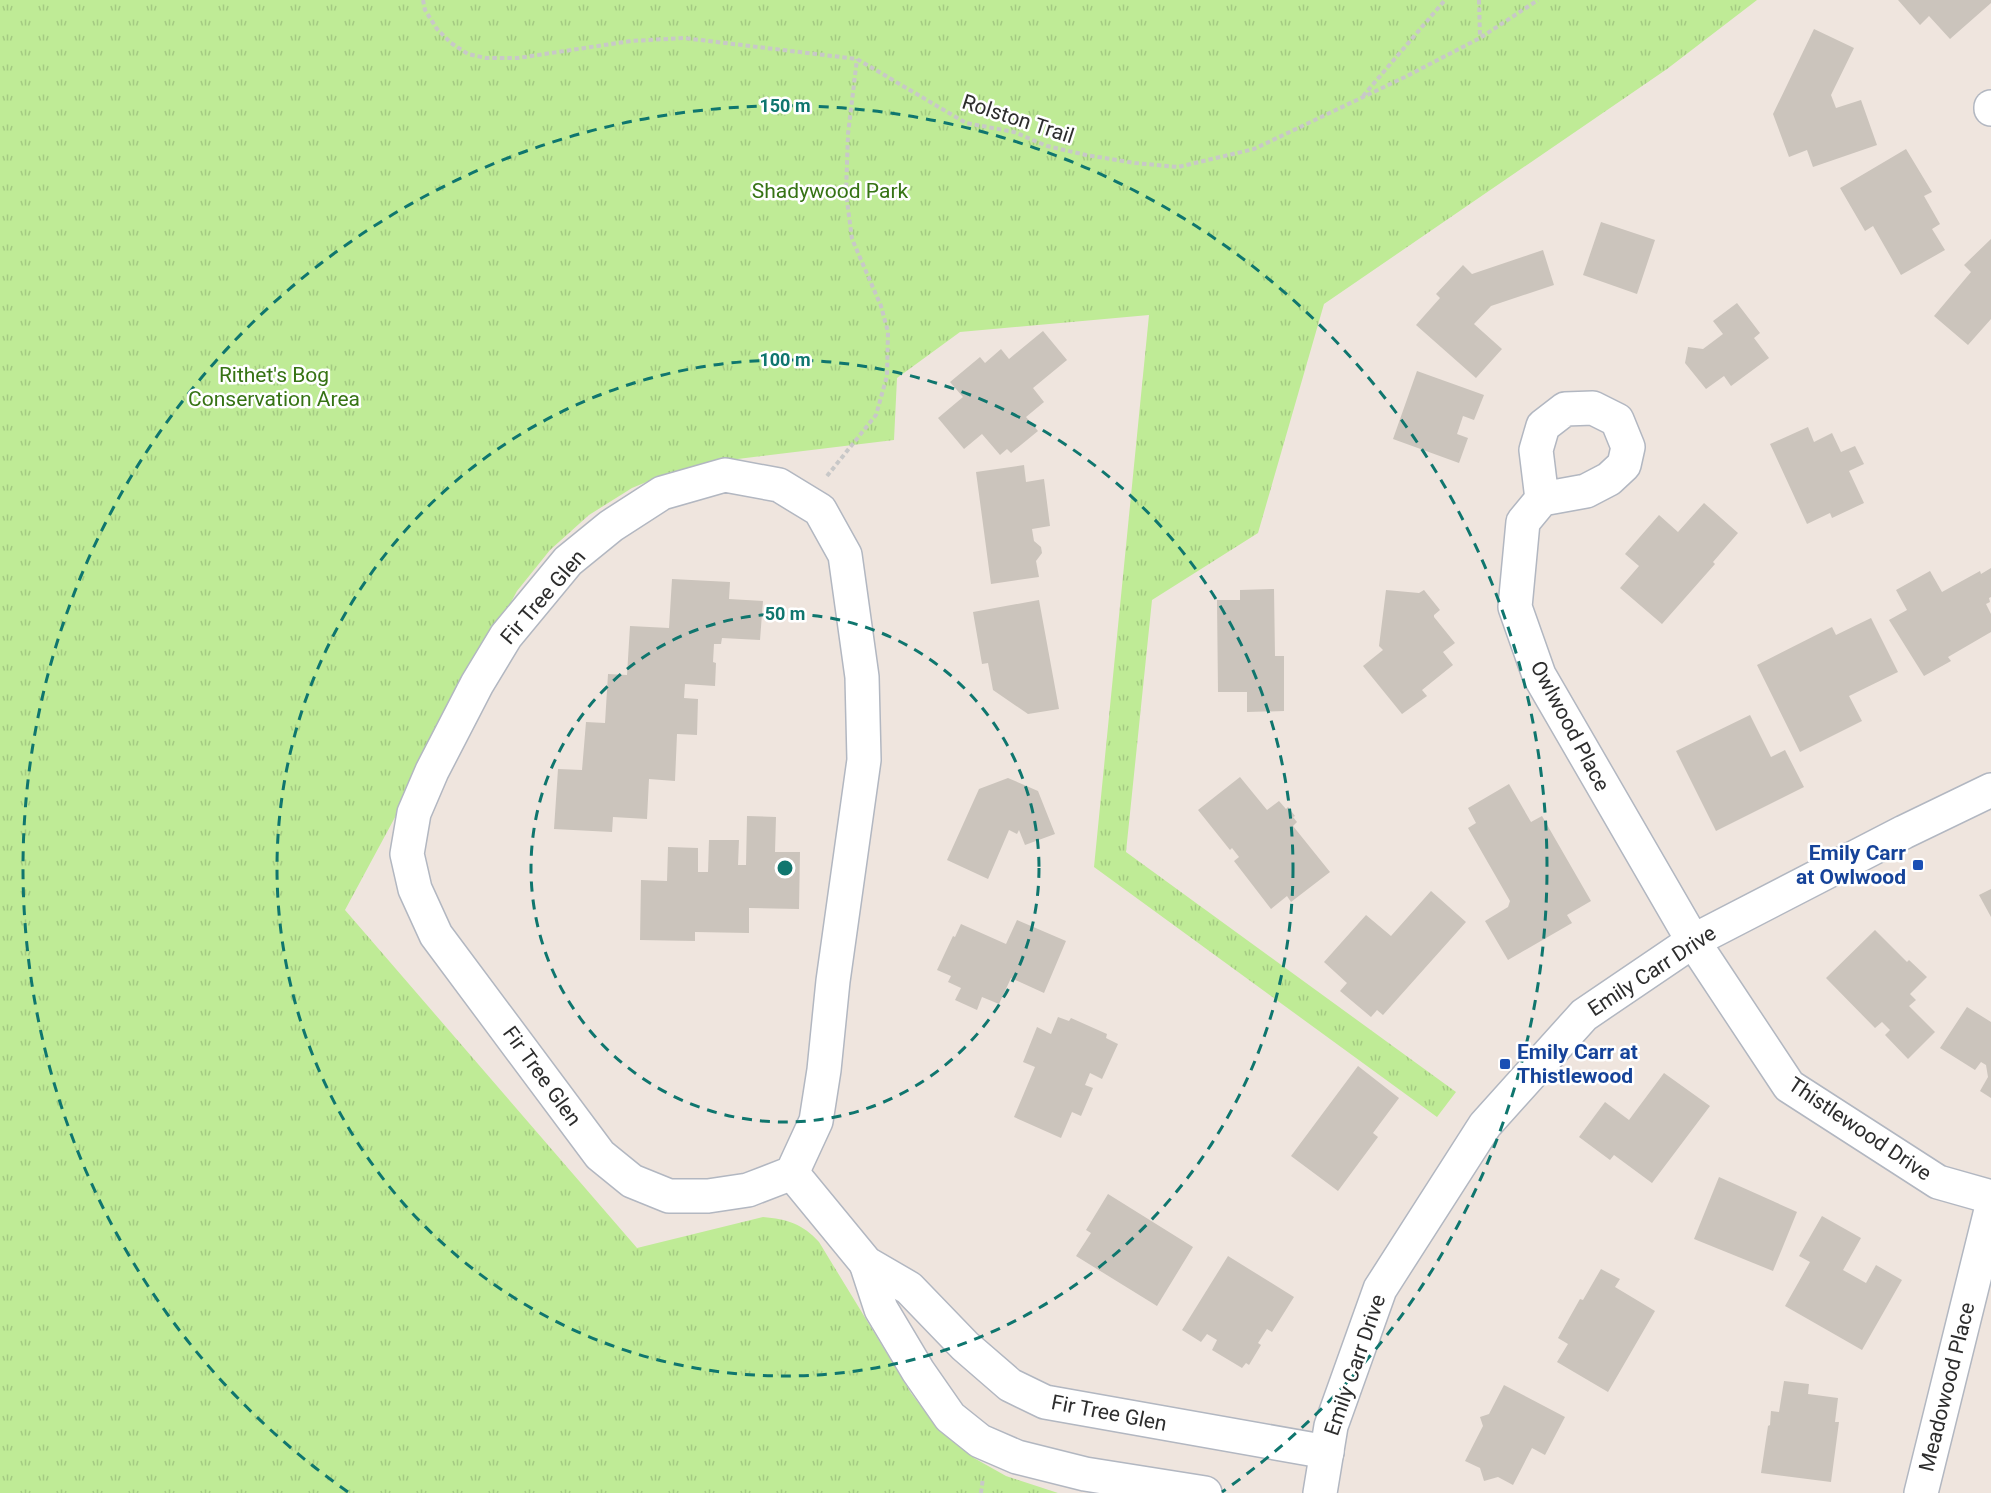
<svg xmlns="http://www.w3.org/2000/svg" width="1991" height="1493" viewBox="0 0 1991 1493" font-family="Roboto,sans-serif">
	<style>
		.park { fill: url(#park-tufts) }
		.building { fill: #cbc4bc }
		.lines { fill: none; stroke-linecap: round; stroke-linejoin: round }
		.minor-casing { stroke: #b2b7c1; stroke-width: 36 }
		.path { stroke: #c8c8c8; stroke-width: 4; stroke-dasharray: 4.5 3; stroke-linecap: butt }
		.minor { stroke: #fff; stroke-width: 33 }
		.ring { fill: none; stroke: #0f766e; stroke-width: 3; stroke-dasharray: 10 8 }
		.transit-dot { fill: #1a4fb4; stroke: #fff; stroke-width: 2 }
		.labels { text-anchor: middle; dominant-baseline: central; stroke-width: 5; stroke-linejoin: round; paint-order: stroke }
		.street-label { font-size: 21px; fill: #2d2d2d; stroke: #fff }
		.park-label { font-size: 21px; fill: #367314; stroke: #fff }
		.transit-label { font-size: 21px; font-weight: bold; fill: #164399; stroke: #fff; text-anchor: end }
		.centre { fill: #0f766e; stroke: #fff; stroke-width: 3 }
		.ring-label { font-size: 18px; text-anchor: middle; font-weight: bold; fill: #0f766e; stroke: #fff; stroke-width: 5; stroke-linejoin: round; paint-order: stroke }
	</style>
	<defs>
		<pattern id="park-tufts" width="24" height="20" patternUnits="userSpaceOnUse" patternTransform="scale(1.5)"><rect width="24" height="20" fill="#bfeb96"/><path d="M3 7l-1-3M5 7V3M7 7l1-3M15 17l-1-3M17 17v-4M19 17l1-3" fill="none" stroke="#a4ca82"/></pattern>
	</defs>
	<rect width="100%" height="100%" fill="#efe5de"/>
	<path class="park" d="M0 0H1757L1667 69 1324 304 1258 533 1152 600 1126 852 1456 1092 1437 1117 1094 867 1149 315 960 332 897 378 894 440 705 463 656 478 632 488 589 515 550 550 517 591 345 910 637 1248 763 1217C787 1219 803 1224 819 1242L911 1393 933 1422 974 1458 1006 1476 1058 1493H0Z"/>
	<g class="building">
		<polygon points="1898,0 1991,0 1991,3 1950,39 1929,16 1920,25"/>
		<polygon points="1814,29 1854,48 1831,95 1836,108 1861,100 1877,145 1813,167 1807,150 1789,157 1773,114"/>
		<polygon points="1906,149 1932,192 1924,196 1940,224 1932,229 1945,250 1901,275 1873,226 1865,231 1840,188"/>
		<polygon points="1601,222 1655,240 1637,294 1583,275"/>
		<polygon points="1991,239 1991,319 1968,345 1934,316 1971,272 1964,265"/>
		<polygon points="1543,250 1554,285 1491,306 1474,324 1502,349 1476,378 1416,325 1440,298 1436,294 1463,265 1472,274"/>
		<polygon points="1737,303 1760,333 1754,338 1769,358 1731,386 1724,376 1706,389 1685,363 1688,347 1703,349 1723,334 1713,321"/>
		<polygon points="1043,331 1067,360 1033,388 1044,402 1026,417 1038,431 1011,453 1007,449 1000,455 982,434 964,449 938,418 963,397 950,382 980,357 985,363 1001,349 1009,359"/>
		<polygon points="1417,371 1484,395 1474,420 1463,416 1457,434 1468,438 1459,463 1393,439"/>
		<polygon points="1808,427 1814,442 1832,433 1841,452 1855,446 1864,464 1849,471 1864,503 1832,518 1830,513 1807,524 1770,444"/>
		<polygon points="1024,465 1026,482 1044,479 1050,526 1032,529 1034,541 1041,547 1042,553 1036,561 1039,577 991,584 976,472"/>
		<polygon points="1704,503 1738,533 1713,562 1715,564 1662,624 1620,588 1639,566 1625,554 1659,515 1678,532"/>
		<polygon points="1991,568 1991,597 1989,598 1990,602 1986,604 1991,614 1991,632 1948,657 1951,661 1924,676 1889,620 1907,610 1896,590 1930,571 1942,592 1980,571 1981,574"/>
		<polygon points="672,579 730,582 729,599 763,601 760,640 722,638 721,644 714,644 713,662 716,663 715,686 685,684 684,698 698,699 697,735 677,734 675,781 649,779 647,819 613,817 612,832 554,829 558,769 582,770 586,722 605,723 608,674 627,675 630,626 669,628"/>
		<polygon points="1274,589 1275,656 1284,656 1284,711 1247,712 1247,692 1218,692 1217,600 1240,600 1240,590"/>
		<polygon points="1386,590 1419,593 1424,590 1440,610 1434,615 1434,617 1455,643 1443,652 1453,665 1422,690 1427,696 1402,714 1363,666 1383,650 1379,646"/>
		<polygon points="1039,600 1059,709 1028,714 993,690 988,663 982,664 973,612"/>
		<polygon points="1871,618 1898,672 1849,696 1862,721 1800,752 1757,665 1832,627 1836,635"/>
		<polygon points="1750,715 1771,757 1785,750 1804,787 1716,831 1676,751"/>
		<polygon points="1240,777 1267,810 1279,801 1286,809 1288,807 1295,816 1293,817 1297,822 1293,826 1330,872 1291,902 1287,896 1271,909 1234,861 1239,857 1232,848 1230,850 1198,810"/>
		<polygon points="1008,778 1038,791 1055,834 1025,845 1019,830 1017,834 1009,830 988,879 947,860 979,789"/>
		<polygon points="1509,784 1531,822 1542,816 1591,901 1567,915 1572,923 1508,960 1485,921 1508,907 1510,901 1468,828 1476,823 1468,808"/>
		<polygon points="747,816 776,817 775,852 800,852 799,909 749,908 749,933 695,932 695,941 640,940 641,880 667,881 668,847 698,848 698,872 708,872 709,840 739,840 738,865 746,865"/>
		<polygon points="1991,889 1991,917 1979,895"/>
		<polygon points="1431,891 1466,922 1383,1015 1377,1010 1371,1017 1340,991 1347,983 1324,962 1366,915 1391,936"/>
		<polygon points="1017,920 1066,941 1044,993 1011,978 999,1004 982,997 977,1010 955,1000 961,988 948,982 951,976 937,970 953,936 955,937 961,924 1006,944"/>
		<polygon points="1875,930 1907,962 1909,960 1927,977 1910,994 1916,1000 1909,1006 1935,1032 1908,1059 1885,1035 1890,1030 1882,1022 1875,1028 1826,978"/>
		<polygon points="1967,1007 1991,1022 1991,1098 1980,1091 1988,1077 1986,1065 1981,1062 1975,1070 1940,1048"/>
		<polygon points="1058,1017 1069,1021 1071,1018 1107,1034 1106,1038 1118,1044 1102,1079 1090,1073 1085,1085 1093,1088 1081,1116 1072,1112 1061,1138 1014,1117 1035,1067 1023,1062 1037,1027 1051,1034"/>
		<polygon points="1358,1066 1399,1098 1373,1133 1378,1137 1338,1191 1291,1156"/>
		<polygon points="1664,1073 1710,1106 1652,1183 1614,1155 1610,1160 1579,1137 1605,1102 1629,1120"/>
		<polygon points="1719,1177 1797,1212 1773,1271 1694,1239"/>
		<polygon points="1108,1194 1193,1247 1157,1306 1076,1256 1091,1233 1086,1230"/>
		<polygon points="1822,1216 1861,1238 1843,1270 1866,1283 1876,1265 1902,1280 1862,1350 1785,1306 1810,1262 1799,1256"/>
		<polygon points="1228,1256 1294,1297 1272,1332 1267,1329 1258,1343 1261,1345 1249,1365 1246,1363 1242,1368 1212,1350 1217,1340 1207,1334 1201,1342 1182,1330"/>
		<polygon points="1601,1269 1620,1279 1615,1287 1655,1311 1608,1392 1557,1362 1568,1344 1558,1338 1580,1299 1583,1300"/>
		<polygon points="1784,1381 1809,1384 1808,1394 1838,1398 1835,1422 1839,1422 1831,1482 1761,1473 1768,1426 1770,1425 1771,1411 1779,1412"/>
		<polygon points="1504,1385 1565,1417 1545,1455 1532,1448 1513,1485 1498,1477 1484,1481 1480,1468 1465,1461 1483,1426 1480,1417 1489,1414"/>
	</g>
	<g class="lines">
		<g class="minor-casing">
			<g id="minor">
				<polyline points="1991,107 1991,109"/>
				<polygon points="725,475 779,485 820,510 845,555 862,677 864,760 833,981 824,1070 816,1121 792,1173 748,1190 708,1196 669,1196 632,1181 600,1155 436,935 415,889 407,854 414,813 432,771 477,684 506,636 568,561 611,526 662,493"/>
				<polyline points="1542,499 1536,450 1543,426 1565,409 1593,408 1617,420 1628,447 1624,465 1609,479 1586,491 1542,499 1523,522 1515,607 1539,675 1693,941 1789,1086 1938,1182 1991,1197"/>
				<polyline points="792,1173 866,1263 909,1288 965,1346 1010,1385 1045,1402 1327,1452"/>
				<polyline points="866,1263 881,1309 918,1371 950,1417 980,1441 1017,1457 1085,1474 1205,1493"/>
				<polyline points="1320,1493 1331,1426 1380,1289 1485,1125 1584,1015 1693,941 1904,832 1991,790"/>
				<polyline points="1921,1493 1991,1210"/>
			</g>
		</g>
		<g class="path">
			<polyline points="423,0 425,10 437,29 451,43 468,54 486,58 518,58 631,41 684,38 857,59 966,123 1014,132 1047,146 1086,155 1135,163 1178,167 1254,149 1405,77 1480,38 1538,0"/>
			<polyline points="1479,0 1480,37"/>
			<polyline points="1363,96 1445,0"/>
			<polyline points="827,476 876,415 887,376 888,332 881,306 852,239 846,193 848,134 857,59"/>
			<polyline points="981,1493 983,1478"/>
		</g>
		<use href="#minor" class="minor"/>
	</g>
	<g class="ring">
		<circle cx="785" cy="868" r="254"/>
		<circle cx="785" cy="868" r="508"/>
		<path d="M348 1492A762 762 0 1 1 1222 1492"/>
	</g>
	<g class="transit-dot">
		<rect x="1912" y="859" width="12" height="12" rx="3"/>
		<rect x="1499" y="1058" width="12" height="12" rx="3"/>
	</g>
	<g class="labels">
		<g class="street-label">
			<text transform="translate(1018 119) rotate(18)">Rolston Trail</text>
			<text transform="translate(543 597) rotate(-49)">Fir Tree Glen</text>
			<text transform="translate(1570 726) rotate(62)">Owlwood Place</text>
			<text transform="translate(1652 971) rotate(-33)">Emily Carr Drive</text>
			<text transform="translate(542 1076) rotate(54)">Fir Tree Glen</text>
			<text transform="translate(1860 1129) rotate(34)">Thistlewood Drive</text>
			<text transform="translate(1355 1365) rotate(-71)">Emily Carr Drive</text>
			<text transform="translate(1947 1387) rotate(-76)">Meadowood Place</text>
			<text transform="translate(1109 1413) rotate(11)">Fir Tree Glen</text>
		</g>
		<g class="park-label">
			<text x="830" y="191">Shadywood Park</text>
			<text x="274" y="375">Rithet's Bog<tspan x="274" dy="24">Conservation Area</tspan></text>
		</g>
		<g class="transit-label">
			<text x="1906" y="853">Emily Carr<tspan x="1906" dy="24">at Owlwood</tspan></text>
			<text x="1517" y="1052" text-anchor="start">Emily Carr at<tspan x="1517" dy="24">Thistlewood</tspan></text>
		</g>
	</g>
	<circle cx="785" cy="868" r="9" class="centre"/>
	<g class="ring-label">
		<text x="785" y="112">150 m</text>
		<text x="785" y="366">100 m</text>
		<text x="785" y="620">50 m</text>
	</g>
</svg>
